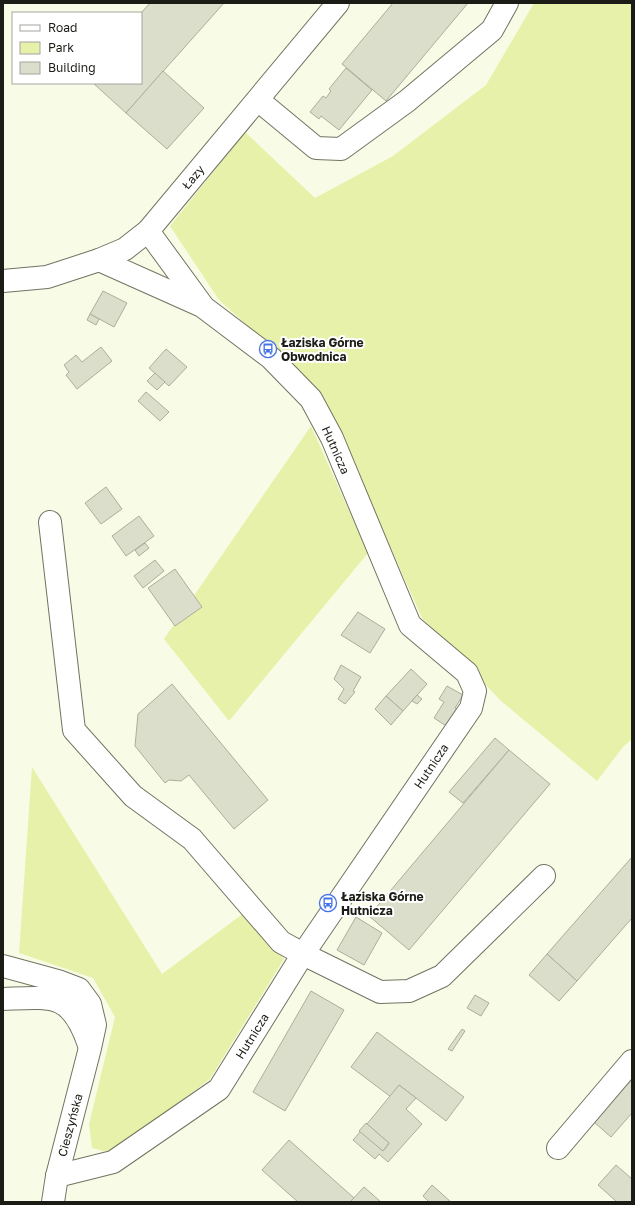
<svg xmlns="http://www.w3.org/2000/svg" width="635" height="1205" viewBox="0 0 635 1205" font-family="'Golos Text',sans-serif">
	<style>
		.green { fill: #e7f1a9 }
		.building { fill: #dbdeca; stroke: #abae9b }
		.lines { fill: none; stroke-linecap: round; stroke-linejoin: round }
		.minor-casing { stroke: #717462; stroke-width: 24 }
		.minor { stroke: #fff; stroke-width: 22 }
		.labels { text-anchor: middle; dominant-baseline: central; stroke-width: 4; stroke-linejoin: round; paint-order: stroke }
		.street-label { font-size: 12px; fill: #1b1c15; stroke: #fff }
		.poi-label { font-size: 12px; font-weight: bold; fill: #1b1c15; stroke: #fff; text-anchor: start }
	</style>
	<rect width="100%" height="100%" fill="#f8fce7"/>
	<g class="green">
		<polygon points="534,3 632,3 632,739 623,747 597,781 501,701 422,618 321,392 219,300 170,226 245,132 315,198 393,156 486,85"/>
		<polygon points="311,426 368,553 229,721 164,639"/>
		<polygon points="32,767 162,974 248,910 284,959 210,1079 112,1153 92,1148 89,1124 115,1017 93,978 19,953"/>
	</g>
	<g class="building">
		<polygon points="150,3 224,3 126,113 93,83 141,83 141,13"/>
		<polygon points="393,3 468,3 386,101 342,64"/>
		<polygon points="346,68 372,90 339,130 321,116 319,119 310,112 323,96 326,98 331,91 329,89"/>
		<polygon points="163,71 204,108 167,149 126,113"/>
		<polygon points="103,291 127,303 114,327 90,314"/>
		<polygon points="90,314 99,319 96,325 87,320"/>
		<polygon points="101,347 112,361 77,389 66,375 69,372 64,365 76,355 82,362"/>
		<polygon points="166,349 187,367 169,386 149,368"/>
		<polygon points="155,373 165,382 157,390 147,381"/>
		<polygon points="146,392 169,412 160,421 138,401"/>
		<polygon points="106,487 122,509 101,524 85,503"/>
		<polygon points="139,516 154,536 126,556 112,536"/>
		<polygon points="145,543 149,548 139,556 135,550"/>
		<polygon points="155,560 164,571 143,588 134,576"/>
		<polygon points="175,569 202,607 175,626 148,588"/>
		<polygon points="358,612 385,629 370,653 341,635"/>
		<polygon points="341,665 361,677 353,691 355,692 345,704 338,699 344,689 334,679"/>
		<polygon points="411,669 427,684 403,711 386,696"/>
		<polygon points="172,684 268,800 234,829 189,775 181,781 169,780 165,783 135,746 138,714"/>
		<polygon points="447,686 463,695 455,708 459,711 448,727 434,718 444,702 439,699"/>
		<polygon points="417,695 422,699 417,704 412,701"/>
		<polygon points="386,696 403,711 391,725 375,709"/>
		<polygon points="495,738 509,750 463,803 449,792"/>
		<polygon points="509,750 550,784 409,950 369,916"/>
		<polygon points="632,857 632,918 577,981 547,954"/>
		<polygon points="356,917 382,933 364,965 337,950"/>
		<polygon points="547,954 577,981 559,1001 529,975"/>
		<polygon points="311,991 344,1010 285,1111 253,1092"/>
		<polygon points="475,995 489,1003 481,1016 467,1008"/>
		<polygon points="462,1029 465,1031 452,1051 448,1049"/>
		<polygon points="377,1032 464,1097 446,1121 399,1085 391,1097 351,1067"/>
		<polygon points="632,1079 632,1113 611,1137 594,1122"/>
		<polygon points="399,1085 416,1098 406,1109 422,1124 388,1162 379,1154 375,1159 353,1140 361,1131 383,1151 388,1145 389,1143 367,1124"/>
		<polygon points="366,1123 389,1143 383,1151 359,1131"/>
		<polygon points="289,1140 354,1198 350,1202 298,1202 262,1170"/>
		<polygon points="616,1165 632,1179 632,1202 617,1202 598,1185"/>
		<polygon points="432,1185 451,1202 429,1202 423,1196"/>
		<polygon points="364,1187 381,1202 350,1202"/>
	</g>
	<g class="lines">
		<g class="minor-casing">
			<g id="minor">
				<polyline points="258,100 316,148 341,149 407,101 492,30 507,3"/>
				<polyline points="148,231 202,305"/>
				<polyline points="3,281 47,277 99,260 125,249 148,231 338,3"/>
				<polyline points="50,522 74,730 133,796 192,839 281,942 303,954 380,992 409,991 442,976 544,876"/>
				<polyline points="3,966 58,981 79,989 90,1004 95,1025 90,1048 57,1176 53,1202"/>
				<path d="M3 999C53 997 71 992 89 1045"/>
				<polyline points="558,1148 632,1061"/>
				<polyline points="57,1176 113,1162 219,1089 303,954 471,708 475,691 467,673 410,625 332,438 311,399 271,358 202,306 99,260"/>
			</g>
		</g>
		<use href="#minor" class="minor"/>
	</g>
	<defs>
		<g id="bus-ring" transform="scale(0.9)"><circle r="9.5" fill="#fff" stroke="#4674e6" stroke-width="1.5"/><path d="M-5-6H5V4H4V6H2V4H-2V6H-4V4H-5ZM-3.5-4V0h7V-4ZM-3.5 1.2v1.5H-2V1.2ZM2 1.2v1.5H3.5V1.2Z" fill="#4674e6"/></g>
	</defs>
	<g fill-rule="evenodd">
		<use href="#bus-ring" x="268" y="349"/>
		<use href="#bus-ring" x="328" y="903"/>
	</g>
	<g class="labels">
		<g class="street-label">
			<text transform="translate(193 177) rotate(-50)">Łazy</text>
			<text transform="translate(336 450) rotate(66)">Hutnicza</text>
			<text transform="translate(431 766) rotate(-56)">Hutnicza</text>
			<text transform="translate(252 1036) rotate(-58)">Hutnicza</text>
			<text transform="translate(70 1125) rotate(-75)">Cieszyńska</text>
		</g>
		<g class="poi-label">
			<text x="281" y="342">Łaziska Górne<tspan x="281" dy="14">Obwodnica</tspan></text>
			<text x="341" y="896">Łaziska Górne<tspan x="341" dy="14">Hutnicza</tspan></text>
		</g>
	</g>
	<rect width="635" height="1205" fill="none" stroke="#1b1c15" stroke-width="8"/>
	<rect x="12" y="12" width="130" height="72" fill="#ffffff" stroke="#a4a4a1"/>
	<rect x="20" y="25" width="20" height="6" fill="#ffffff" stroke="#a4a4a1"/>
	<text x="48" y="32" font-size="12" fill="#1b1c15">Road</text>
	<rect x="20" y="42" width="20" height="12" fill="#e7f1a9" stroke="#a4a4a1"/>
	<text x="48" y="52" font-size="12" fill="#1b1c15">Park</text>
	<rect x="20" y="62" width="20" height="12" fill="#dbdeca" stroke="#a4a4a1"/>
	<text x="48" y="72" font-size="12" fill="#1b1c15">Building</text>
</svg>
